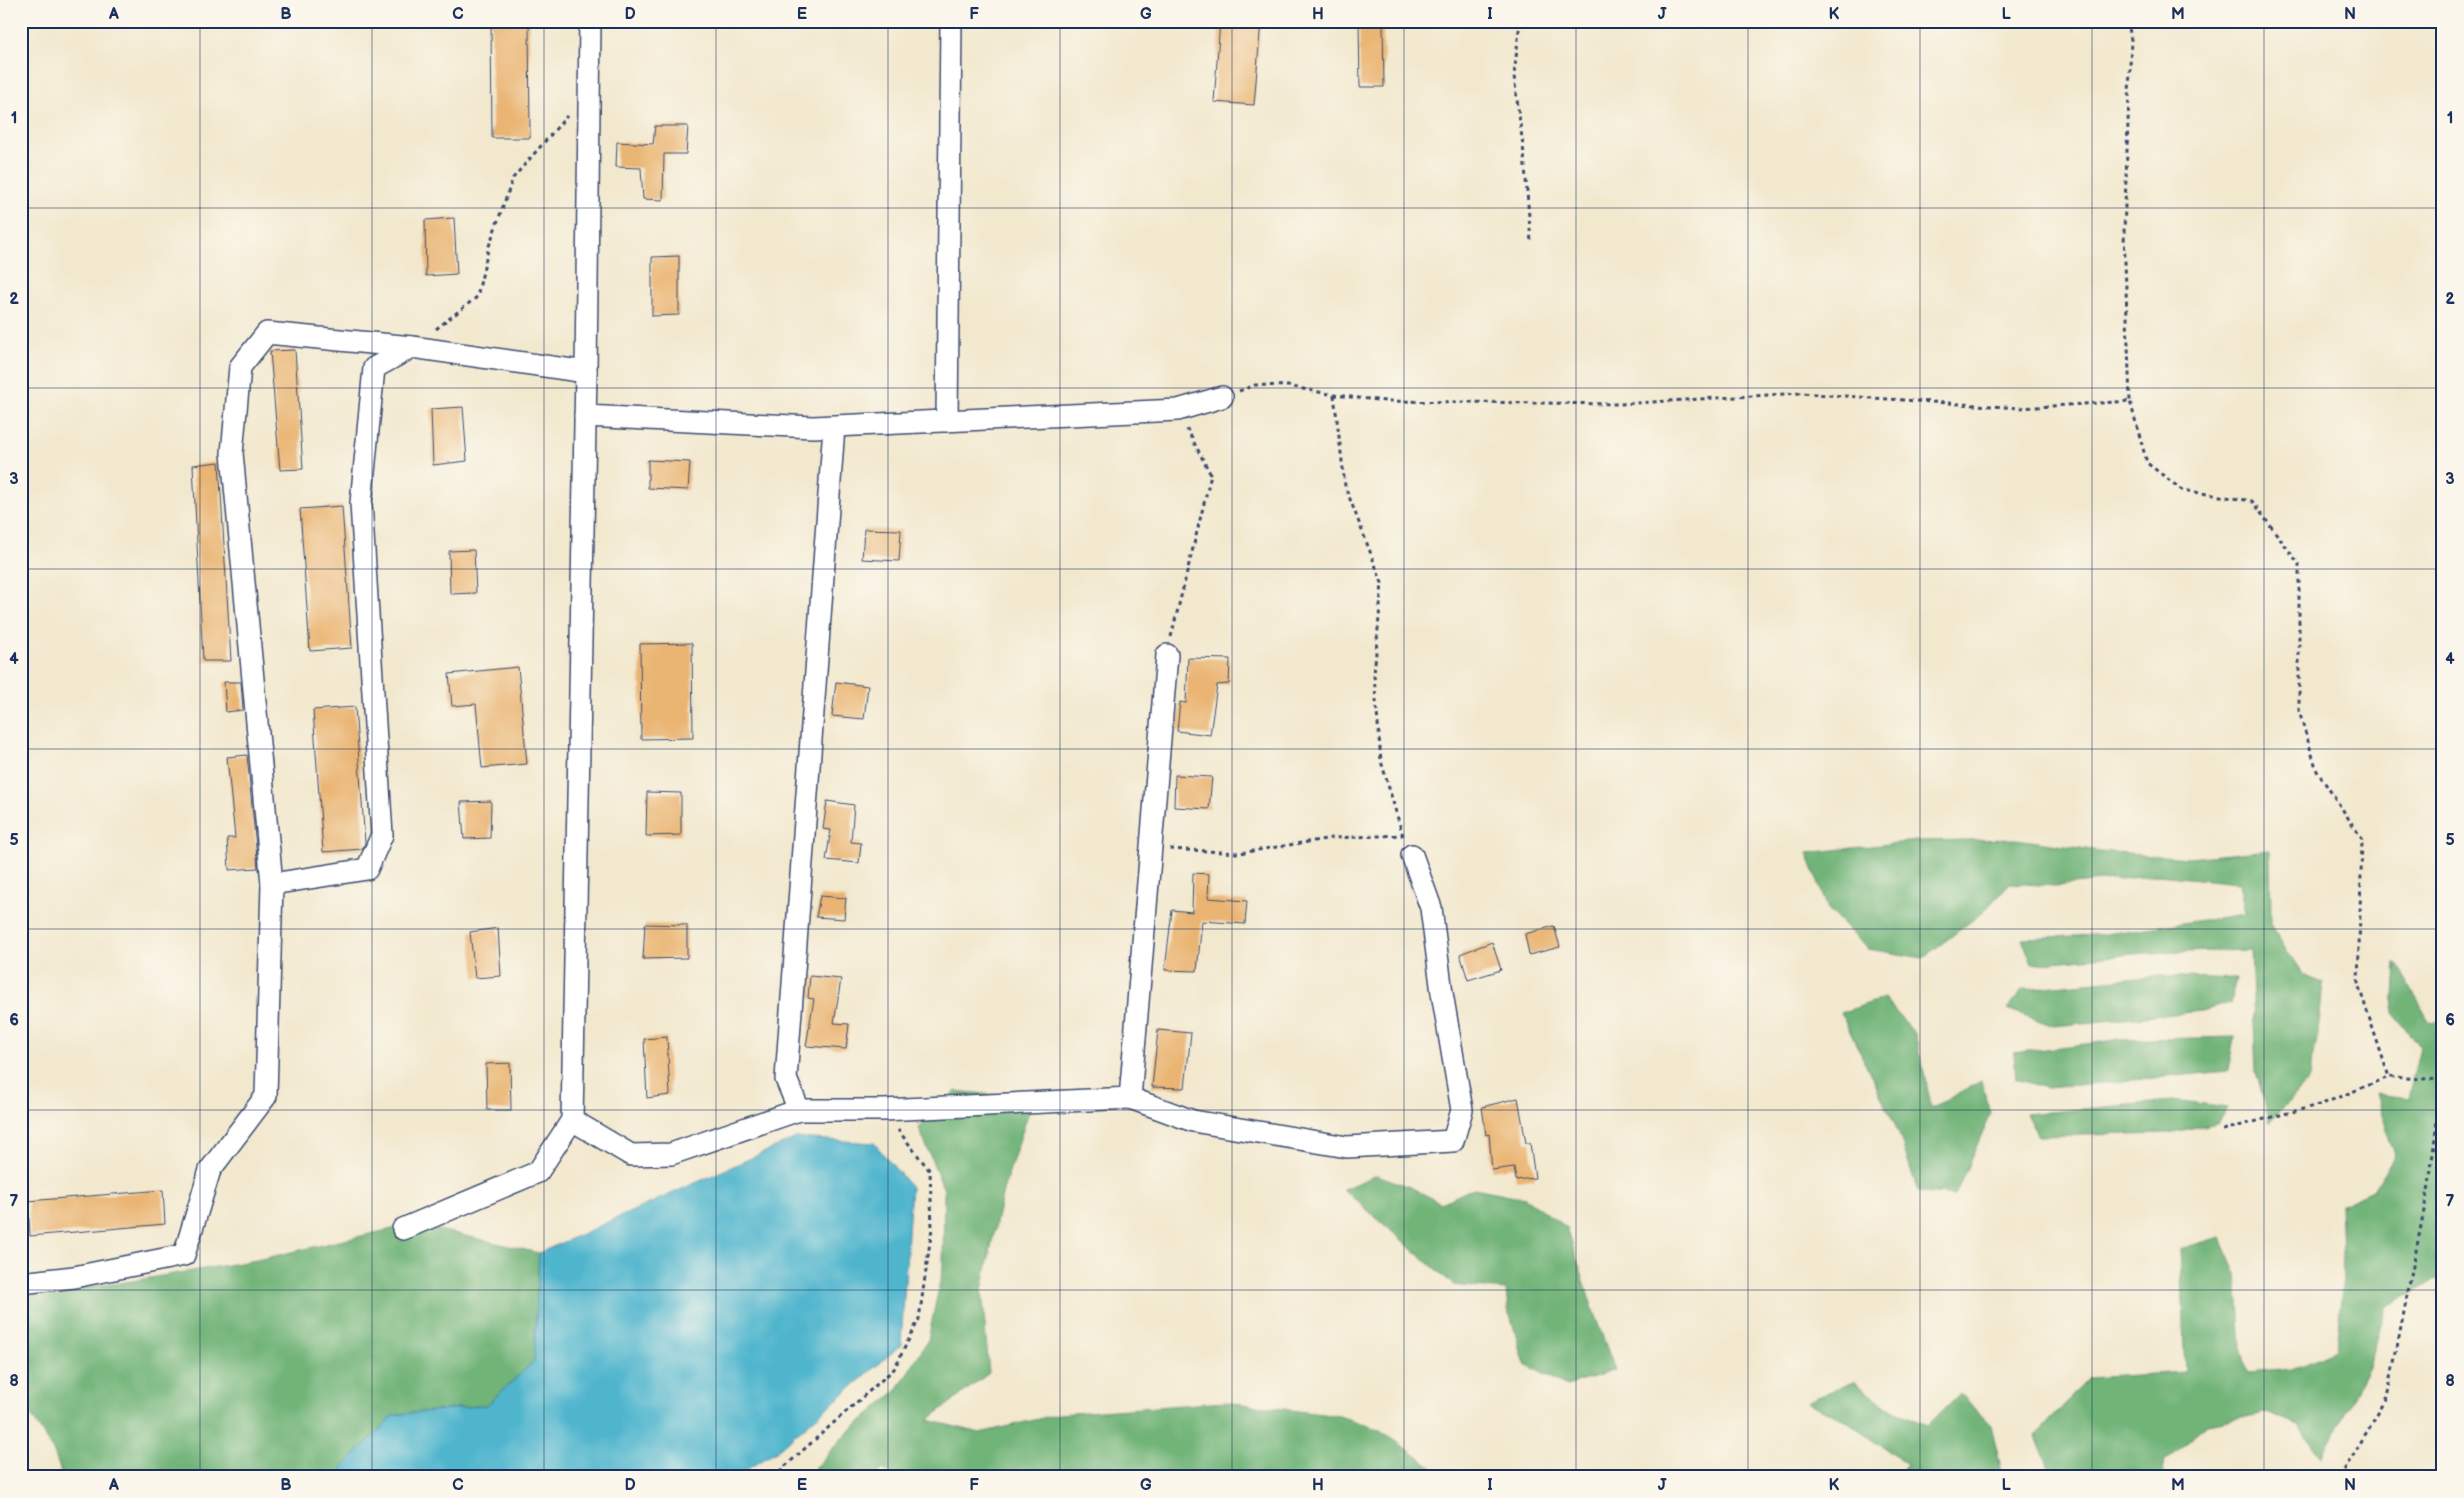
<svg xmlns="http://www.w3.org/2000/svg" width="2464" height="1498" viewBox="0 0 2464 1498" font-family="'Balsamiq Sans',sans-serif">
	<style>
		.forest { fill: #71b478; stroke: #46726b }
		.water { fill: #4fb5cd; stroke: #357296 }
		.building { fill: #eab573 }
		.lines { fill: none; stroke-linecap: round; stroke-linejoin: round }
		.minor-casing { stroke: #3b4b6f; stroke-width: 24 }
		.path { stroke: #3b4b6f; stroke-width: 3; stroke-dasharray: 4 4; stroke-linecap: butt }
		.minor { stroke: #fff; stroke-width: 21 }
		.grid { fill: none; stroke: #1b2f5e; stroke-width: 1; stroke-opacity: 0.55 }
		.neatline { fill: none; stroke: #1b2f5e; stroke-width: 2 }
		.grid-label { font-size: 16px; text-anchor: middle; font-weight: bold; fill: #1b2f5e }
	</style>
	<rect width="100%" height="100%" fill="#fbf7ec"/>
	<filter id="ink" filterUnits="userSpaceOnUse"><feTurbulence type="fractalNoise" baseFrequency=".02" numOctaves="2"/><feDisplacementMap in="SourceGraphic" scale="10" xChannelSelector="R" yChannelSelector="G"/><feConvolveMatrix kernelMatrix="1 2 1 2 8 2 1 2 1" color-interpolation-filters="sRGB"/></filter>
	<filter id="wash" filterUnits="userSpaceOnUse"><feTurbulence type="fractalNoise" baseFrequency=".0096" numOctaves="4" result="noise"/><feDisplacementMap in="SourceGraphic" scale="20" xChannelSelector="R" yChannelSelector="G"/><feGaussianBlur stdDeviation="1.12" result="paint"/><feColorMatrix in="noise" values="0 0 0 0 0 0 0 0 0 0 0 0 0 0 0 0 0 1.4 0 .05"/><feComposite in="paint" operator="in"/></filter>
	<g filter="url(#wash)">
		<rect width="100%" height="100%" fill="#f2e8ce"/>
		<g class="forest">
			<polygon points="2016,839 2100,851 2189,858 2270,850 2271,926 2303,975 2323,983 2318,1034 2308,1081 2270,1122 2256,1072 2251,950 2146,953 2032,964 2022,938 2099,935 2245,914 2239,883 2158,875 2055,886 2010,883 1983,912 1923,958 1868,949 1828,909 1807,853 1917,841"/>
			<polygon points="2396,962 2429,1021 2443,1023 2443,1283 2435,1280 2386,1307 2369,1367 2322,1458 2299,1425 2265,1412 2208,1424 2165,1460 2162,1477 2053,1477 2036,1436 2089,1378 2185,1372 2180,1249 2220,1237 2236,1274 2241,1348 2248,1373 2292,1369 2336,1350 2343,1278 2340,1205 2373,1190 2395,1155 2375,1094 2408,1098 2420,1047 2393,1014"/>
			<polygon points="2159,976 2236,979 2230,1003 2202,1011 2054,1026 2007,1009 2024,989"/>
			<polygon points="1884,998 1915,1034 1932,1108 1981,1081 1991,1113 1955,1195 1918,1191 1898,1131 1841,1013"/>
			<polygon points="2234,1037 2228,1071 2047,1088 2016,1079 2014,1053 2116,1040"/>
			<polygon points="956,1091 1033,1099 1003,1190 982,1290 989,1373 928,1420 980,1433 1059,1414 1225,1402 1339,1416 1380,1430 1446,1477 1169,1477 1152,1472 1119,1477 895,1477 883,1469 874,1477 807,1477 843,1437 897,1390 928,1340 943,1268 944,1190 919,1128"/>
			<polygon points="2174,1101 2227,1108 2217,1123 2168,1133 2038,1136 2026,1114"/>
			<polygon points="1377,1175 1410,1187 1441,1203 1474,1188 1525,1198 1567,1228 1595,1316 1615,1370 1567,1386 1525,1364 1508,1309 1506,1290 1454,1285 1343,1189"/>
			<polygon points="414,1224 539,1253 534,1361 487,1405 394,1415 342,1468 337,1477 63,1477 53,1450 21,1399 21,1292 114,1284 257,1260"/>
			<polygon points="1854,1382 1894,1411 1928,1425 1960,1393 1991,1424 2003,1477 1899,1477 1907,1464 1847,1421 1806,1402"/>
		</g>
		<polygon class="water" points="796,1138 874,1143 911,1187 901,1345 776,1451 735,1477 337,1477 342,1468 394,1415 487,1405 534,1361 539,1253"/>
		<g id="blocks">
			<g class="building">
				<polygon points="491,21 529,21 530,138 492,138"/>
				<polygon points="1220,21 1261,21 1254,105 1214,102"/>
				<polygon points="1359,21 1383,21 1384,87 1360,87"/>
				<polygon points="655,126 688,126 686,154 664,154 663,200 643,199 641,168 616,167 617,142 653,144"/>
				<polygon points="454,218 457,274 426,276 425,220"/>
				<polygon points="679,256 679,315 652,316 652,257"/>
				<polygon points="295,350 303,469 280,470 270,351"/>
				<polygon points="463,407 467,461 433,465 431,409"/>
				<polygon points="648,460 690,462 688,490 648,488"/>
				<polygon points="219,462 231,661 203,661 193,465"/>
				<polygon points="342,506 352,648 310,651 300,509"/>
				<polygon points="864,529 901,530 899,561 862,559"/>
				<polygon points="474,550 476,593 450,594 449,551"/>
				<polygon points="692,643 693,738 641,739 640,644"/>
				<polygon points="1188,658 1230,659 1229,684 1217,685 1210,735 1177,731 1180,702 1186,703"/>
				<polygon points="518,667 527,764 482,768 476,704 452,706 449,674"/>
				<polygon points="224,682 241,682 243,710 226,712"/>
				<polygon points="836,682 868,686 864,719 832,716"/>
				<polygon points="355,707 365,843 362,849 323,852 313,710"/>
				<polygon points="247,755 258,868 229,870 227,838 235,838 227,757"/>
				<polygon points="1175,775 1212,777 1209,809 1174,807"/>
				<polygon points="647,792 681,793 681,835 646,836"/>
				<polygon points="491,801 490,838 464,839 461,802"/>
				<polygon points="827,801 854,805 851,842 861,843 859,863 826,860 831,830 823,829"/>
				<polygon points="1193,873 1209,874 1208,898 1247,901 1245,924 1202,921 1197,971 1165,970 1172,910 1192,912"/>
				<polygon points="820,896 846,898 844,919 816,917"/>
				<polygon points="645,924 687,925 687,958 643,959"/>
				<polygon points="1554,926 1560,947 1529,955 1525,934"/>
				<polygon points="498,928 501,976 475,978 470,932"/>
				<polygon points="1492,942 1501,970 1468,980 1460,954"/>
				<polygon points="810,976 841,979 834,1023 849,1024 846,1049 806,1046 814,999 808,998"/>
				<polygon points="1158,1030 1191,1033 1185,1088 1152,1087"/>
				<polygon points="667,1037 670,1095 647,1098 644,1039"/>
				<polygon points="510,1063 511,1110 487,1110 486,1064"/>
				<polygon points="1518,1098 1526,1143 1530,1143 1535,1178 1516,1180 1514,1167 1492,1170 1489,1134 1486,1135 1482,1107"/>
				<polygon points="163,1190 165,1224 30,1236 28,1201"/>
			</g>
		</g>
	</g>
	<g filter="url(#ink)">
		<use href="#blocks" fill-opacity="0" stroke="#3b4b6f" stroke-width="1"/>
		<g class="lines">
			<g class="minor-casing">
				<g id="minor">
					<polyline points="585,416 813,427 1178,410 1222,397"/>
					<polyline points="947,421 951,21"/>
					<polyline points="272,884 367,869 382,835 361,503 374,368 412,347 586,372"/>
					<polyline points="1130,1098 1193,1121 1347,1147 1453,1141 1462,1110 1442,993 1431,908 1412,855"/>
					<polyline points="799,1110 786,1079 834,427"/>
					<polyline points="572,1120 631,1155 671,1154 799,1110 883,1110 1130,1098 1167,655"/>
					<polyline points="403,1229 538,1172 572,1120 586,372 590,21"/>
					<polyline points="21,1283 74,1277 184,1255 210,1170 266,1096 272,884 232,453 240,367 267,333 412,347"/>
				</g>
			</g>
			<g class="path">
				<polyline points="1520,21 1514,76 1524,154 1531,242"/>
				<polyline points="2128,21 2131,40 2124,233 2130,401"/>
				<polyline points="436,329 477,297 489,246 513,178 567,116"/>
				<polyline points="1239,391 1255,385 1288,386 1334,395 1385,401 1620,404 1800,393 2020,408 2130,401 2147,463 2182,490 2252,501 2299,564 2299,711 2317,771 2362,839 2358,984 2389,1077 2443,1080"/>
				<polyline points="1334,395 1345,486 1382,583 1374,675 1381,761 1403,836"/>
				<polyline points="1171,637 1211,475 1187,429"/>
				<polyline points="1170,849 1240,853 1332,838 1403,835"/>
				<polyline points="2223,1130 2322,1104 2389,1077"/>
				<polyline points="773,1477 894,1369 919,1319 932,1228 930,1171 898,1130"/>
				<polyline points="2340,1477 2387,1398 2429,1185 2442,1081"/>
			</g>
			<use href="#minor" class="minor"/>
		</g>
	</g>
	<path class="grid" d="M200 21V1477M372 21V1477M544 21V1477M716 21V1477M888 21V1477M1060 21V1477M1232 21V1477M1404 21V1477M1576 21V1477M1748 21V1477M1920 21V1477M2092 21V1477M2264 21V1477M21 208H2443M21 388H2443M21 569H2443M21 749H2443M21 929H2443M21 1110H2443M21 1290H2443"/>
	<rect width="2464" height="1498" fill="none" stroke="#fbf7ec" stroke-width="55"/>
	<rect x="28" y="28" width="2408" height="1442" class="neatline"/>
	<g class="grid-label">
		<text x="114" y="19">A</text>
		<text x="286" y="19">B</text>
		<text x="458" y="19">C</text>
		<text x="630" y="19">D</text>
		<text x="802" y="19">E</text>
		<text x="974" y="19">F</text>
		<text x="1146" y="19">G</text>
		<text x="1318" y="19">H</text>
		<text x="1490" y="19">I</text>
		<text x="1662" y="19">J</text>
		<text x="1834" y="19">K</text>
		<text x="2006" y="19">L</text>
		<text x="2178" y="19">M</text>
		<text x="2350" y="19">N</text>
		<text x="14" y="123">1</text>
		<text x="2450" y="123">1</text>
		<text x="14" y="304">2</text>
		<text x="2450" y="304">2</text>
		<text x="14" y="484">3</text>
		<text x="2450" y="484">3</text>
		<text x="14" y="664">4</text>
		<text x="2450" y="664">4</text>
		<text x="14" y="845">5</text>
		<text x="2450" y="845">5</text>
		<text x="14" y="1025">6</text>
		<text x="2450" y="1025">6</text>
		<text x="14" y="1206">7</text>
		<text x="2450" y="1206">7</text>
		<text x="14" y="1386">8</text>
		<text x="2450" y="1386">8</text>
		<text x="114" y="1490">A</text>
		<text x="286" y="1490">B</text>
		<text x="458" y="1490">C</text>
		<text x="630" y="1490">D</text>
		<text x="802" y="1490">E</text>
		<text x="974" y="1490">F</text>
		<text x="1146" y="1490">G</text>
		<text x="1318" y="1490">H</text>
		<text x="1490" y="1490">I</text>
		<text x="1662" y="1490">J</text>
		<text x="1834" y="1490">K</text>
		<text x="2006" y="1490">L</text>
		<text x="2178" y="1490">M</text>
		<text x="2350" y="1490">N</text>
	</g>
</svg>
